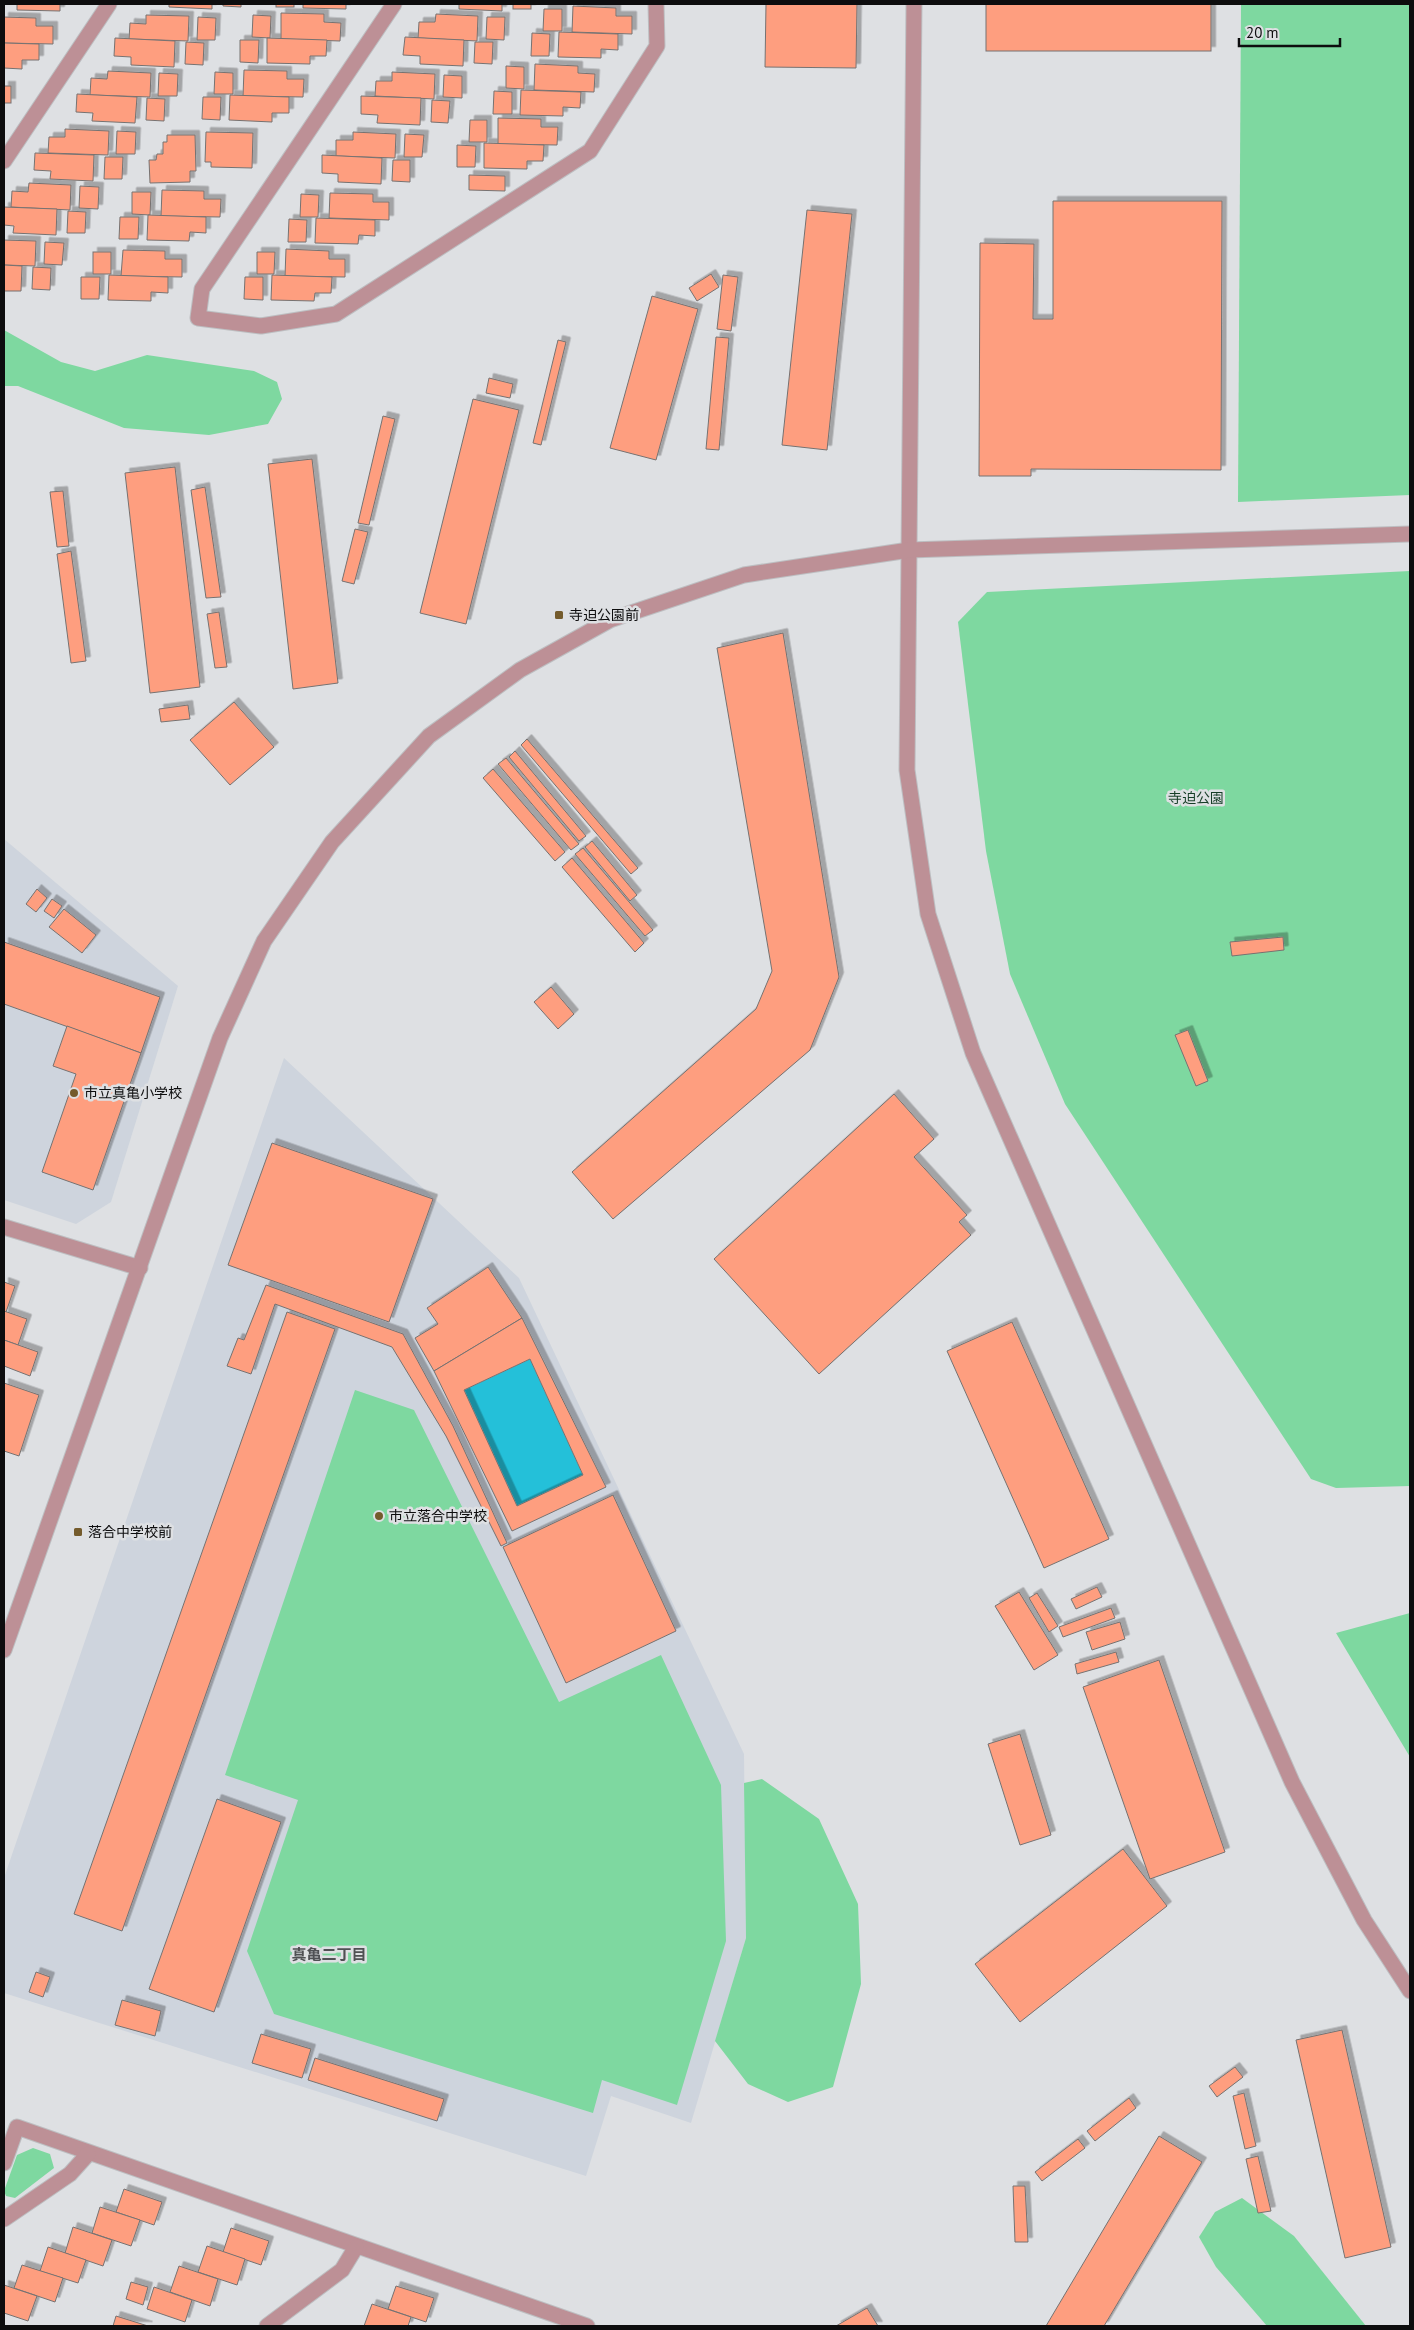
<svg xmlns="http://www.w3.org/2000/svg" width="1414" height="2330" viewBox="0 0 1414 2330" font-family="'PT Sans','Noto Sans JP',sans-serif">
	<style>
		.built { fill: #ced4dd }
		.green { fill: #7ed8a0 }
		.water { fill: #24c0d9 }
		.building { fill: #fe9e7f; stroke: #767271; fill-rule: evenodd; filter: url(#shadow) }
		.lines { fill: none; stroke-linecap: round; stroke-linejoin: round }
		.minor-casing { stroke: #bdbec1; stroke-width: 17 }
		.minor { stroke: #bd9096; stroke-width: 15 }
		.poi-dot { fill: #745b2c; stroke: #dee0e3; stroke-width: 2 }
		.labels { text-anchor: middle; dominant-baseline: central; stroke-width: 5; stroke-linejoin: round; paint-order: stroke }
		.poi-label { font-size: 14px; fill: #0d0d0e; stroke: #dee0e3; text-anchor: start }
		.park-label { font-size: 14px; fill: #163e27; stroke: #dee0e3 }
		.neighbourhood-label { font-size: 15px; font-weight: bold; fill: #4f5053; stroke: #dee0e3 }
	</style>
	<defs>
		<filter id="shadow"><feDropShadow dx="4.5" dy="-4.5" stdDeviation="0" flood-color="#0004"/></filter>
	</defs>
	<rect width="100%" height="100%" fill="#dee0e3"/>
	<g class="built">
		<polygon points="4,839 178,986 111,1202 76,1224 4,1200"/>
		<polygon points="284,1058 519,1278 744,1754 746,1938 691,2123 611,2096 586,2176 4,1993 4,1878"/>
	</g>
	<g class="green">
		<polygon points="1241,4 1410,4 1410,495 1238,502"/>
		<polygon points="4,330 61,362 95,371 147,355 254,371 277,382 282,399 268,424 209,435 124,428 18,386 4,386"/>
		<polygon points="1410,571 1410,1486 1336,1488 1311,1479 1065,1104 1010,974 986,851 958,622 987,592"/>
		<polygon points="355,1390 414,1410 559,1702 661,1655 721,1785 726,1941 677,2105 602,2080 593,2113 274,2014 247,1951 298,1800 225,1775"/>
		<polygon points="1410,1613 1410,1757 1336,1633"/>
		<polygon points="762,1779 819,1819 858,1904 861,1984 833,2087 788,2102 748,2084 715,2041 746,1938 744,1783"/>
		<polygon points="33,2148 50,2154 54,2168 15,2198 6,2196 4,2191 17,2155"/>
		<polygon points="1242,2198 1294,2236 1366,2326 1267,2326 1216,2267 1199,2237 1215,2212"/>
	</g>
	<polygon class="water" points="530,1359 583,1475 517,1506 464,1390"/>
	<g class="building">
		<polygon points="17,4 60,4 60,11 17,10"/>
		<polygon points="169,4 212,4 212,9 169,7"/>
		<polygon points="223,4 241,4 241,7 223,6"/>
		<rect x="276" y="4" width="18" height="3"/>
		<polygon points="303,4 346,4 346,9 303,8"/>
		<polygon points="459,4 502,4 502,11 459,9"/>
		<rect x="513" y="4" width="18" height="5"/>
		<polygon points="766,4 857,4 856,68 765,67"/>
		<rect x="986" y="4" width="225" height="47"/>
		<polygon points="573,6 616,8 616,16 632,16 632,34 572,32"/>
		<polygon points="544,9 562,9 562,31 543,31"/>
		<polygon points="281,13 324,14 324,22 341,23 340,41 281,39"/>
		<polygon points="436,14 478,16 477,41 418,38 419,22 435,22"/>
		<polygon points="146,15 189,16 188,41 129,39 130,23 146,24"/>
		<polygon points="253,15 271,16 270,38 252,37"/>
		<polygon points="4,17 36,18 36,26 53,26 53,44 4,43"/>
		<polygon points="198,17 216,18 215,40 197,40"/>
		<polygon points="487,17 505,17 504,40 486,39"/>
		<polygon points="559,32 618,34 618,50 601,49 601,58 558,57"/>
		<polygon points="532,33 550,34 549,56 531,56"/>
		<polygon points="405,37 464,40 463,66 420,64 420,56 403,55"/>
		<polygon points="115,38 175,41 174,67 131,65 131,57 114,56"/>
		<polygon points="267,38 327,40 326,56 310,56 310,64 267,63"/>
		<polygon points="240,40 259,40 258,63 240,62"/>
		<polygon points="186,42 204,43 203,65 185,64"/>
		<polygon points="475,42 493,42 492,64 474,63"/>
		<polygon points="4,43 39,44 39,60 22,60 22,69 4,68"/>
		<polygon points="535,64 578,66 578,73 595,74 594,92 534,90"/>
		<polygon points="506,66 524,67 524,89 506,88"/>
		<polygon points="244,70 287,71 287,79 304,79 303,97 243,96"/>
		<polygon points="108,71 151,73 150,97 90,95 91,78 107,79"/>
		<polygon points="215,72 233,73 233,94 214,94"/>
		<polygon points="392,72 435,74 434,99 375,96 376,81 392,81"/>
		<polygon points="159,73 178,74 177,96 158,96"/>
		<polygon points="444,75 462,76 462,98 443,97"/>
		<rect x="4" y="86" width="7" height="17"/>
		<polygon points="521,90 581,92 580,108 563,107 563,116 520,115"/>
		<polygon points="494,91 512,92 512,114 493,114"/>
		<polygon points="77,94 137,97 135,123 92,121 93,113 76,112"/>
		<polygon points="230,95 289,97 289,113 272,113 272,122 229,120"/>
		<polygon points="361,96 421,98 420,125 377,123 378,115 361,114"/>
		<polygon points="203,97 221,97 220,120 202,119"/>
		<polygon points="147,98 165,99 164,121 146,120"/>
		<polygon points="432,100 450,101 448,123 431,122"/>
		<polygon points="498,118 541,119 541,127 558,127 557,145 498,144"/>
		<polygon points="470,120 487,120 487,142 469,142"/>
		<polygon points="65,129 109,131 108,155 48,153 49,137 65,137"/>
		<polygon points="117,131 136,132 135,154 116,154"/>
		<polygon points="206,132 253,133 252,168 211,167 211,162 205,162"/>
		<polygon points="353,132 396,134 395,158 336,156 336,140 353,140"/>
		<polygon points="405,134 424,135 422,157 404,157"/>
		<polygon points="167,135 195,135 196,171 190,171 190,182 150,183 149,160 156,160 157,154 163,154 163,142 167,142"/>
		<polygon points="484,143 544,145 543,161 527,161 527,169 484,168"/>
		<polygon points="457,145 476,146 475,167 457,167"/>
		<polygon points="35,153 94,155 93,181 50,179 51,171 34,170"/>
		<polygon points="322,155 382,158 381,184 338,182 338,174 322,173"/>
		<polygon points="105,157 123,157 122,179 104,179"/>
		<polygon points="393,160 410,160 410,182 392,181"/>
		<polygon points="469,175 505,176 505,191 469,190"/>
		<polygon points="29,183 71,185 70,210 11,207 12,191 28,192"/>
		<polygon points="80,186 99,187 98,209 79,208"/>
		<polygon points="162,190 204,191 204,199 221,199 220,217 161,216"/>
		<polygon points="132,192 151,192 150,215 132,214"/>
		<polygon points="330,193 373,194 373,202 389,202 389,220 329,218"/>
		<polygon points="301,194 319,195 318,217 300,217"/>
		<polygon points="1053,201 1222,201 1221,470 1031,469 1031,476 979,476 980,243 1034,244 1033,319 1053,319"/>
		<polygon points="4,207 57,209 56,235 13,233 14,226 4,225"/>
		<polygon points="807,210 852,214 827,450 782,445"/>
		<polygon points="68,211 86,212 85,233 67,233"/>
		<polygon points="148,215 206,217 206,233 190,232 189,241 147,240"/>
		<polygon points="120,217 139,217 138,239 119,239"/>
		<polygon points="316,218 375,220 375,236 359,235 358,244 315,243"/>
		<polygon points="289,219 307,220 306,242 288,242"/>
		<polygon points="4,240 36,241 35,266 4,265"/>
		<polygon points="45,242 64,243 62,265 44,264"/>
		<polygon points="286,249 329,251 329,259 345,259 345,277 285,276"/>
		<polygon points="123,250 165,251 165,259 182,259 182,277 121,276"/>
		<rect x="93" y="252" width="18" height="22"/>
		<polygon points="257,252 275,252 274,274 257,274"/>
		<polygon points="4,265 22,266 21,291 4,291"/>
		<polygon points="33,267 51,268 50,290 32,289"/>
		<polygon points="711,274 719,287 697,301 689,288"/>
		<polygon points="109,275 168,277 168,293 151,292 151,301 108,300"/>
		<polygon points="272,275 332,277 331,293 315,293 314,301 271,300"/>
		<polygon points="723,275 738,277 731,331 717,329"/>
		<polygon points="81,277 100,277 99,299 81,299"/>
		<polygon points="245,277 263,277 263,300 244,299"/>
		<polygon points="652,296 698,309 656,460 610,448"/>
		<polygon points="716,337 729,338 719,450 706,449"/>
		<polygon points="558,340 566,342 541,445 533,443"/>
		<polygon points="489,378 513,384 510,398 486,393"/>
		<polygon points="473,399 519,410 466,624 420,613"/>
		<polygon points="383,416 395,419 369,525 358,523"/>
		<polygon points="312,459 338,683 293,689 268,464"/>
		<polygon points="175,467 200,687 150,693 125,473"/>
		<polygon points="205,487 221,597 206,598 191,490"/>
		<polygon points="63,491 69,546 57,547 50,492"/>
		<polygon points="355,529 368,532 354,584 342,581"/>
		<polygon points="71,551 86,661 71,663 57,554"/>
		<polygon points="219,612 227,667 215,668 207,614"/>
		<polygon points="783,633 839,977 810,1050 613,1219 572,1172 756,1009 772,971 717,648"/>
		<polygon points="234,702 274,747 230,785 190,740"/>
		<polygon points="188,705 190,719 161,722 159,709"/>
		<polygon points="527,739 638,868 631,874 521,745"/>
		<polygon points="515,751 586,836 579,841 509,757"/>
		<polygon points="506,758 579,844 571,850 498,764"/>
		<polygon points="493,769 565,852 555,861 483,778"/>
		<polygon points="592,841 637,895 630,901 585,847"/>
		<polygon points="583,848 653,930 645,936 575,854"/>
		<polygon points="572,858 644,943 635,952 562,867"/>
		<polygon points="37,889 47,898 36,912 26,904"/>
		<polygon points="52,899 62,906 54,918 44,911"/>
		<polygon points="64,909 96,935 82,953 49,927"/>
		<polygon points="1283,937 1284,950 1232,956 1230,942"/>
		<polygon points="4,942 160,997 141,1053 4,1004"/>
		<polygon points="551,987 574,1014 558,1029 534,1002"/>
		<polygon points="67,1026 141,1053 93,1190 42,1172 76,1074 53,1066"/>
		<polygon points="1188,1030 1208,1081 1196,1086 1175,1035"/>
		<polygon points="894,1094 934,1139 914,1157 967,1215 959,1222 971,1235 819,1374 714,1259"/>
		<polygon points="272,1143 433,1199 389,1322 228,1265"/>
		<polygon points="488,1267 522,1318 434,1371 415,1338 438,1324 427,1308"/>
		<polygon points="4,1282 15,1286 6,1312 4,1311"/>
		<polygon points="266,1285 403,1334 453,1426 507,1543 501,1546 446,1436 392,1347 275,1304 251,1374 227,1366 238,1338 244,1340"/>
		<polygon points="4,1311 27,1319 18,1345 4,1340"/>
		<polygon points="287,1312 335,1329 122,1931 74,1914"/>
		<path d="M522 1318 606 1487 512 1531 434 1371ZM530 1359 583 1475 517 1506 464 1390Z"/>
		<polygon points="1012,1322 1109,1539 1044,1568 947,1351"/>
		<polygon points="4,1340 38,1352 30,1376 4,1366"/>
		<polygon points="4,1383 39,1395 19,1456 4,1451"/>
		<polygon points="613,1495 676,1631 566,1683 503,1547"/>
		<polygon points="1097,1587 1102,1597 1076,1609 1071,1599"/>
		<polygon points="1019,1592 1058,1655 1034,1670 995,1606"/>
		<polygon points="1037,1593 1058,1626 1049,1632 1029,1598"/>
		<polygon points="1111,1608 1115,1618 1063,1637 1059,1627"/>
		<polygon points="1120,1622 1125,1639 1092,1650 1086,1632"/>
		<polygon points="1116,1652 1119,1662 1077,1674 1075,1664"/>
		<polygon points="1159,1660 1225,1852 1150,1879 1083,1687"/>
		<polygon points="1020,1734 1051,1835 1020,1845 988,1744"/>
		<polygon points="217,1799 281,1822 214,2012 149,1989"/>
		<polygon points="1123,1849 1167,1906 1020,2022 975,1964"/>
		<polygon points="36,1972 50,1977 43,1997 29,1992"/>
		<polygon points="122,2000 161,2011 155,2036 115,2025"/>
		<polygon points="1342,2030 1391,2247 1345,2258 1296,2040"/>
		<polygon points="261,2034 311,2049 302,2078 252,2063"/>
		<polygon points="315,2058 444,2099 437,2121 308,2080"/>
		<polygon points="1235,2067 1243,2077 1217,2097 1209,2086"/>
		<polygon points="1244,2093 1256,2146 1245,2149 1233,2096"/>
		<polygon points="1129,2098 1136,2108 1095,2141 1087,2131"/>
		<polygon points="1159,2136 1202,2162 1104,2326 1046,2326"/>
		<polygon points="1078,2139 1085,2148 1042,2181 1035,2172"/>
		<polygon points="1258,2156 1271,2211 1258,2213 1246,2159"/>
		<polygon points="1013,2186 1025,2186 1028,2242 1015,2242"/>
		<polygon points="124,2189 162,2202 154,2225 116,2212"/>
		<polygon points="100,2207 140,2220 131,2246 92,2233"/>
		<polygon points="73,2227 112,2240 103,2266 65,2253"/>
		<polygon points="231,2228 269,2241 261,2265 223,2252"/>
		<polygon points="207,2246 245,2259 237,2285 198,2272"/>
		<polygon points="48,2247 86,2260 78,2283 40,2271"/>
		<polygon points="22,2265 63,2278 55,2302 14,2288"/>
		<polygon points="179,2266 218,2279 210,2306 170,2292"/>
		<polygon points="131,2282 148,2287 143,2305 126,2299"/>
		<polygon points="4,2285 37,2296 28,2321 4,2313"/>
		<polygon points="396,2286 434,2298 426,2322 388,2309"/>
		<polygon points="154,2287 192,2300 185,2322 147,2309"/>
		<polygon points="372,2304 411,2317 408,2326 364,2326"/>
		<polygon points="867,2308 878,2326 836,2326"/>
		<polygon points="116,2316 148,2326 113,2326"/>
	</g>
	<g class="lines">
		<g class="minor-casing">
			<g id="minor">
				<polyline points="394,4 202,289 198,318 261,326 336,314 590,151 657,46 656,4"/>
				<polyline points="914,4 907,770 928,914 973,1053 1292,1782 1364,1920 1410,1991"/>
				<polyline points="4,161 109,4"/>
				<polyline points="4,1227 140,1268"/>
				<polyline points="4,1650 220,1038 264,941 310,874 332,842 429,736 520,670 610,620 744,575 909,550 1410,534"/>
				<polyline points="4,2163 17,2127 587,2326"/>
				<polyline points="4,2219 70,2174 88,2154"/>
				<polyline points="267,2326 342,2270 356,2247"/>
			</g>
		</g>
		<use href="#minor" class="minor"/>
	</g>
	<g class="poi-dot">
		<rect x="554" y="610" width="10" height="10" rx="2.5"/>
		<circle cx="74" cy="1093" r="5"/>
		<circle cx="379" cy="1516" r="5"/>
		<rect x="73" y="1527" width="10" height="10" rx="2.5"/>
	</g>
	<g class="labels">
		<g class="poi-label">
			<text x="569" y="615">寺迫公園前</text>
			<text x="84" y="1093">市立真亀小学校</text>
			<text x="389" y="1516">市立落合中学校</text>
			<text x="88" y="1532">落合中学校前</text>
		</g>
		<g class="park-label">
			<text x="1196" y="798">寺迫公園</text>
		</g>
		<g class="neighbourhood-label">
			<text x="329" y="1954">真亀二丁目</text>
		</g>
	</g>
	<rect width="1414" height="2330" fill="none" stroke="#0d0d0e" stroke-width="10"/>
	<path d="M1239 38v8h101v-8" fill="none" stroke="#0d0d0e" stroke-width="2.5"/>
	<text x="1246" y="38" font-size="15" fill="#0d0d0e" stroke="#dee0e3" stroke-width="4" paint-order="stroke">20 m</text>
</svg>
